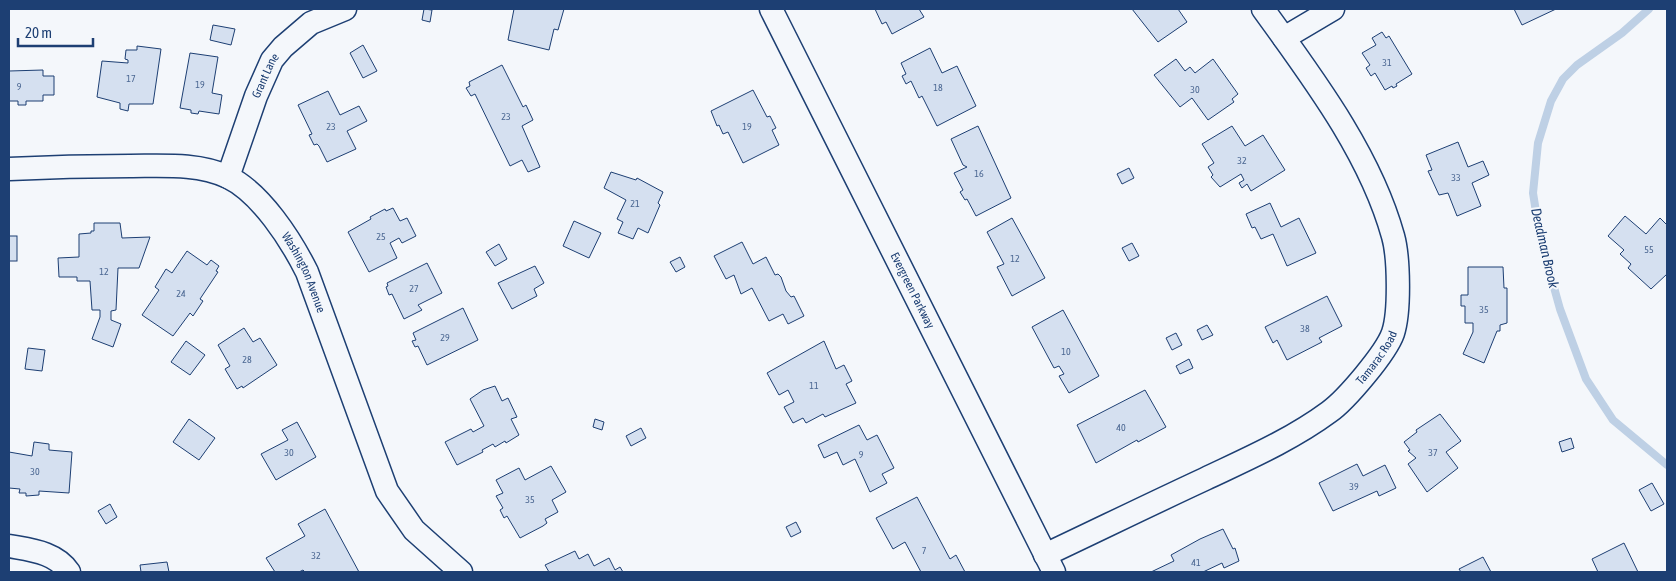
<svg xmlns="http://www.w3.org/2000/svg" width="1676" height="581" viewBox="0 0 1676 581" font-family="'Asap Condensed',sans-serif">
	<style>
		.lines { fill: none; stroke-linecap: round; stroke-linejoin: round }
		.stream { stroke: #bed0e5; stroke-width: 8 }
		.building { fill: #d5e0f0; stroke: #1d3f73 }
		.street-casing { stroke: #1d3f73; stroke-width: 25 }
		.street { stroke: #f4f7fb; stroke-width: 22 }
		.labels { text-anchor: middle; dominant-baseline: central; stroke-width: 4; stroke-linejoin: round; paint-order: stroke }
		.number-label { font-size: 10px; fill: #4b6792 }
		.street-label { font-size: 12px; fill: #1d3f73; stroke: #f4f7fb }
		.water-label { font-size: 14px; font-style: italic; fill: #1d3f73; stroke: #f4f7fb }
	</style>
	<rect width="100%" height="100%" fill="#f4f7fb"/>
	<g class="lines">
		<polyline class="stream" points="1649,9 1622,33 1577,65 1563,79 1551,101 1538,143 1533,193 1540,237 1560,309 1586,379 1613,420 1667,465"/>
	</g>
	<g class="building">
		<polygon points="424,9 432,10 430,22 422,20"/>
		<polygon points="514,9 564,9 558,30 554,29 549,50 508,40"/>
		<polygon points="875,9 919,9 924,17 892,34 886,22 882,24"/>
		<polygon points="1132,9 1178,9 1187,22 1158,42"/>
		<polygon points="1514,9 1556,9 1522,25"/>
		<polygon points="213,25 235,29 231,45 210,40"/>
		<polygon points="1382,32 1386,38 1389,36 1412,74 1396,84 1397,86 1393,88 1392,86 1385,90 1375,73 1371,76 1366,68 1370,65 1362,53 1376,45 1372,38"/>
		<polygon points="363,45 377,71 363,78 350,53"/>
		<polygon points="137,46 161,49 153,104 129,104 128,111 120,109 120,103 97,97 102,61 128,63 128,60 125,59 126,50 137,50"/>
		<polygon points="930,48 942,73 957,66 976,106 937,126 922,96 919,98 911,81 906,84 902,76 906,74 901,63"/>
		<polygon points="190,53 218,57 212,93 222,95 219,114 199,111 198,114 191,113 191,110 180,108"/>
		<polygon points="1176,59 1185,71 1190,67 1195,73 1213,59 1238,94 1232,99 1234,102 1208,120 1192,98 1180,107 1154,75"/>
		<polygon points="502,65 523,107 526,105 533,120 522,126 540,167 528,172 522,160 510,166 475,94 471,96 466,88 470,86 469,82"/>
		<polygon points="43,70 43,76 54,76 54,95 43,95 43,101 26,101 26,105 18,105 18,101 9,101 9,71"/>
		<polygon points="753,90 767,117 770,116 776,128 772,130 779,145 743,163 728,132 723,134 719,125 717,126 711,111"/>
		<polygon points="328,91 340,115 359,106 367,121 347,131 356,149 327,162 319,146 317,144 314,145 309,135 312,134 298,105"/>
		<polygon points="978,126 1011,198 976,216 967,199 965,200 960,192 963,190 954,173 967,167 963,165 951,139"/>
		<polygon points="1232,126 1245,146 1263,135 1285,170 1251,191 1247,184 1242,188 1239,183 1244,180 1241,174 1220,187 1211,177 1213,175 1208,167 1214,163 1202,144"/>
		<polygon points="1458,142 1468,167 1483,161 1489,175 1472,183 1481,206 1457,216 1448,193 1439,195 1428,171 1432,170 1426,155"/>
		<polygon points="1129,168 1134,178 1122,184 1117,174"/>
		<polygon points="611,172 636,180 637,178 663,192 658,203 660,205 648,233 638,228 633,239 618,233 623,222 617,219 626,200 604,188"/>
		<polygon points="1270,203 1281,227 1299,218 1316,253 1287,266 1273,234 1261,239 1255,227 1252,228 1246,214"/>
		<polygon points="393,208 400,221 407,218 416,236 402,243 399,238 390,243 397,258 369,272 348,232 371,219 370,217 385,209 386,211"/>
		<polygon points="1625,216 1646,234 1660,218 1667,225 1667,274 1651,289 1628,268 1631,264 1620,254 1624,250 1608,236"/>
		<polygon points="1012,218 1045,278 1012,296 997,267 1004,264 987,232"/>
		<polygon points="574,221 601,233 589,258 563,246"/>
		<polygon points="94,223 120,223 122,238 150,237 139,268 118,268 116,310 111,311 111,320 121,324 113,347 92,339 100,317 100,310 92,310 90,281 77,281 77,277 59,277 58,258 79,257 79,234 91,233 91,231 94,231"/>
		<rect x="9" y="236" width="8" height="25"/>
		<polygon points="742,242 753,264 766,257 775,275 778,274 781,277 786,291 791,297 794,296 804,316 788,324 783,314 769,321 752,288 741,294 734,275 726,279 714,256"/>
		<polygon points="1132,243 1139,256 1129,261 1122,248"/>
		<polygon points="499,244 507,259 495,266 486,252"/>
		<polygon points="187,251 207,265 211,260 219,266 216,271 218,272 200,299 203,301 193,316 190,313 173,336 142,315 159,290 155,287 166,269 172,273"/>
		<polygon points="680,257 685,267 676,272 670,262"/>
		<polygon points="427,263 442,293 418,305 422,310 404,319 392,294 389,295 386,287 388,286 387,283"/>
		<polygon points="535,266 544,283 534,289 537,296 512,309 498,283"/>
		<polygon points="1468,267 1503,267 1504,288 1507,288 1507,323 1500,325 1500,331 1497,331 1484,363 1463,354 1473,332 1473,323 1465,323 1465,306 1461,306 1461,295 1468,295"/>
		<polygon points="1327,296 1342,326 1319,338 1322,342 1287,360 1277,340 1273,343 1265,327"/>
		<polygon points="463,308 478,340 427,365 418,346 415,347 412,341 416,340 413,333"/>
		<polygon points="1063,310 1099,376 1069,393 1059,376 1064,374 1059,366 1054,368 1032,327"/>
		<polygon points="1207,325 1213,335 1202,340 1197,330"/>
		<polygon points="244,328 253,342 260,338 277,365 243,388 242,386 237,389 225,369 230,366 218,345"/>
		<polygon points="1176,333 1182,345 1172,350 1166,338"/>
		<polygon points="186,341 205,355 190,375 171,362"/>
		<polygon points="824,341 836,369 844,365 852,381 846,384 856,403 825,417 823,414 806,423 803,418 793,423 784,407 794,402 788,390 779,395 767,373"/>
		<polygon points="28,348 45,350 42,371 25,369"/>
		<polygon points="1189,359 1193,368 1180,374 1176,366"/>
		<polygon points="495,386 502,401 508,398 517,417 511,419 519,435 506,443 505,441 495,447 493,444 482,450 483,452 457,465 445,442 471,429 473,432 484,426 470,399 483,390"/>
		<polygon points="1145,390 1166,427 1138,442 1137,440 1096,463 1077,425"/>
		<polygon points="1440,414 1461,441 1446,452 1458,468 1427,492 1408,464 1416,458 1408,451 1410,450 1404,442 1417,432 1416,430"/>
		<polygon points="189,419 215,438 199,460 173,442"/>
		<polygon points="595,419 604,422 602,430 593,427"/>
		<polygon points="297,422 316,457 276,480 261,454 288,440 282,430"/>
		<polygon points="859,425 867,440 877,435 894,468 882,474 887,483 870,492 855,459 843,465 837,452 824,458 818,445"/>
		<polygon points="641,428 646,438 631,446 626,436"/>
		<polygon points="1571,438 1574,448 1562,452 1559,442"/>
		<polygon points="34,442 49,444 49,450 72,452 69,493 39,491 39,495 26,496 26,493 19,493 20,489 9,488 9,452 32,456"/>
		<polygon points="1357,464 1363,476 1385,465 1396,488 1379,496 1377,491 1333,511 1319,483"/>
		<polygon points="551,466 566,492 552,500 558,512 545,519 547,523 543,526 520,538 507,516 504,518 500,510 503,508 496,496 503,493 496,480 519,468 525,480"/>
		<polygon points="1652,483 1664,504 1651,511 1639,490"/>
		<polygon points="917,497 950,559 956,555 965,572 921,572 905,542 893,549 876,518"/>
		<polygon points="110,504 117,517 106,524 98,511"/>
		<polygon points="325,509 359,572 305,572 303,570 299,572 275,572 266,558 305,536 298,524"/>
		<polygon points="796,522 801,532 791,537 786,527"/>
		<polygon points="1223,529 1233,549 1235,548 1239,561 1224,568 1222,563 1203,572 1151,572 1174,561 1171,555 1200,539"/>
		<polygon points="1624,543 1638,572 1598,572 1592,559"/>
		<polygon points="575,551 579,559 588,554 594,566 609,558 615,570 620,567 623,572 549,572 545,565"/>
		<polygon points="1483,557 1491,572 1461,572 1459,569"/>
		<polygon points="167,562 169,572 141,572 140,565"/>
	</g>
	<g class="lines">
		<g class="street-casing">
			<g id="street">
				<path id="s1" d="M771 9 1054 572"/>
				<polyline points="1284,38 1333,9"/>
				<path id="s2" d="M9 169C49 167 90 166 130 166 162 166 198 163 228 177 261 193 291 240 307 272L387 491 414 530 461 572"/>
				<path id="s3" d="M228 177 256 96 272 60 283 47 311 23 345 9"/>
				<path d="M9 546C30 550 56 552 69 572"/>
				<path id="s4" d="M1045 555C1098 530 1151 504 1205 479 1247 459 1291 440 1329 412 1346 400 1386 353 1393 333 1400 312 1399 257 1393 236 1370 153 1312 77 1263 9"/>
			</g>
		</g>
		<use href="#street" class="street"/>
	</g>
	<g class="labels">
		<g class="number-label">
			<text x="1387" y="62">31</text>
			<text x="131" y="78">17</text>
			<text x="200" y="84">19</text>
			<text x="19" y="86">9</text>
			<text x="938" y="87">18</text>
			<text x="1195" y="89">30</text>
			<text x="506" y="116">23</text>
			<text x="331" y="126">23</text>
			<text x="747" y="126">19</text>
			<text x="1242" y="160">32</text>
			<text x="979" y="173">16</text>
			<text x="1456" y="177">33</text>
			<text x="635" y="203">21</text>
			<text x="381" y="236">25</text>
			<text x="1649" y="249">55</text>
			<text x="1015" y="258">12</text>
			<text x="104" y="271">12</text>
			<text x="414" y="288">27</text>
			<text x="181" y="293">24</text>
			<text x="1484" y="309">35</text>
			<text x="1305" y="328">38</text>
			<text x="445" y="337">29</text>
			<text x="1066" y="351">10</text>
			<text x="247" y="359">28</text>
			<text x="814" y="385">11</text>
			<text x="1121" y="427">40</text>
			<text x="289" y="452">30</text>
			<text x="1433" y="452">37</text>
			<text x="861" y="454">9</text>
			<text x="35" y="471">30</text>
			<text x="1354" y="486">39</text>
			<text x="530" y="499">35</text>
			<text x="924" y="550">7</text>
			<text x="316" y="555">32</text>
			<text x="1196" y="562">41</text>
		</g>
		<g class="street-label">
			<text stroke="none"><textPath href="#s3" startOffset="108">Grant Lane</textPath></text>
			<text stroke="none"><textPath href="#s2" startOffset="345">Washington Avenue</textPath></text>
			<text stroke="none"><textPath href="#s1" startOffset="315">Evergreen Parkway</textPath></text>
			<text stroke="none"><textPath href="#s4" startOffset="391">Tamarac Road</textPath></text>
		</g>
		<g class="water-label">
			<text transform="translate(1545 248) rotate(77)">Deadman Brook</text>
		</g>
	</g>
	<rect width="1676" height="581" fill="none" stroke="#1d3f73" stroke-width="20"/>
	<path d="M18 38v8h75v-8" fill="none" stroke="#1d3f73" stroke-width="2.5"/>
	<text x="25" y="38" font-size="15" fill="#1d3f73" stroke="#f4f7fb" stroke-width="4" paint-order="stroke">20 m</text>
</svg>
